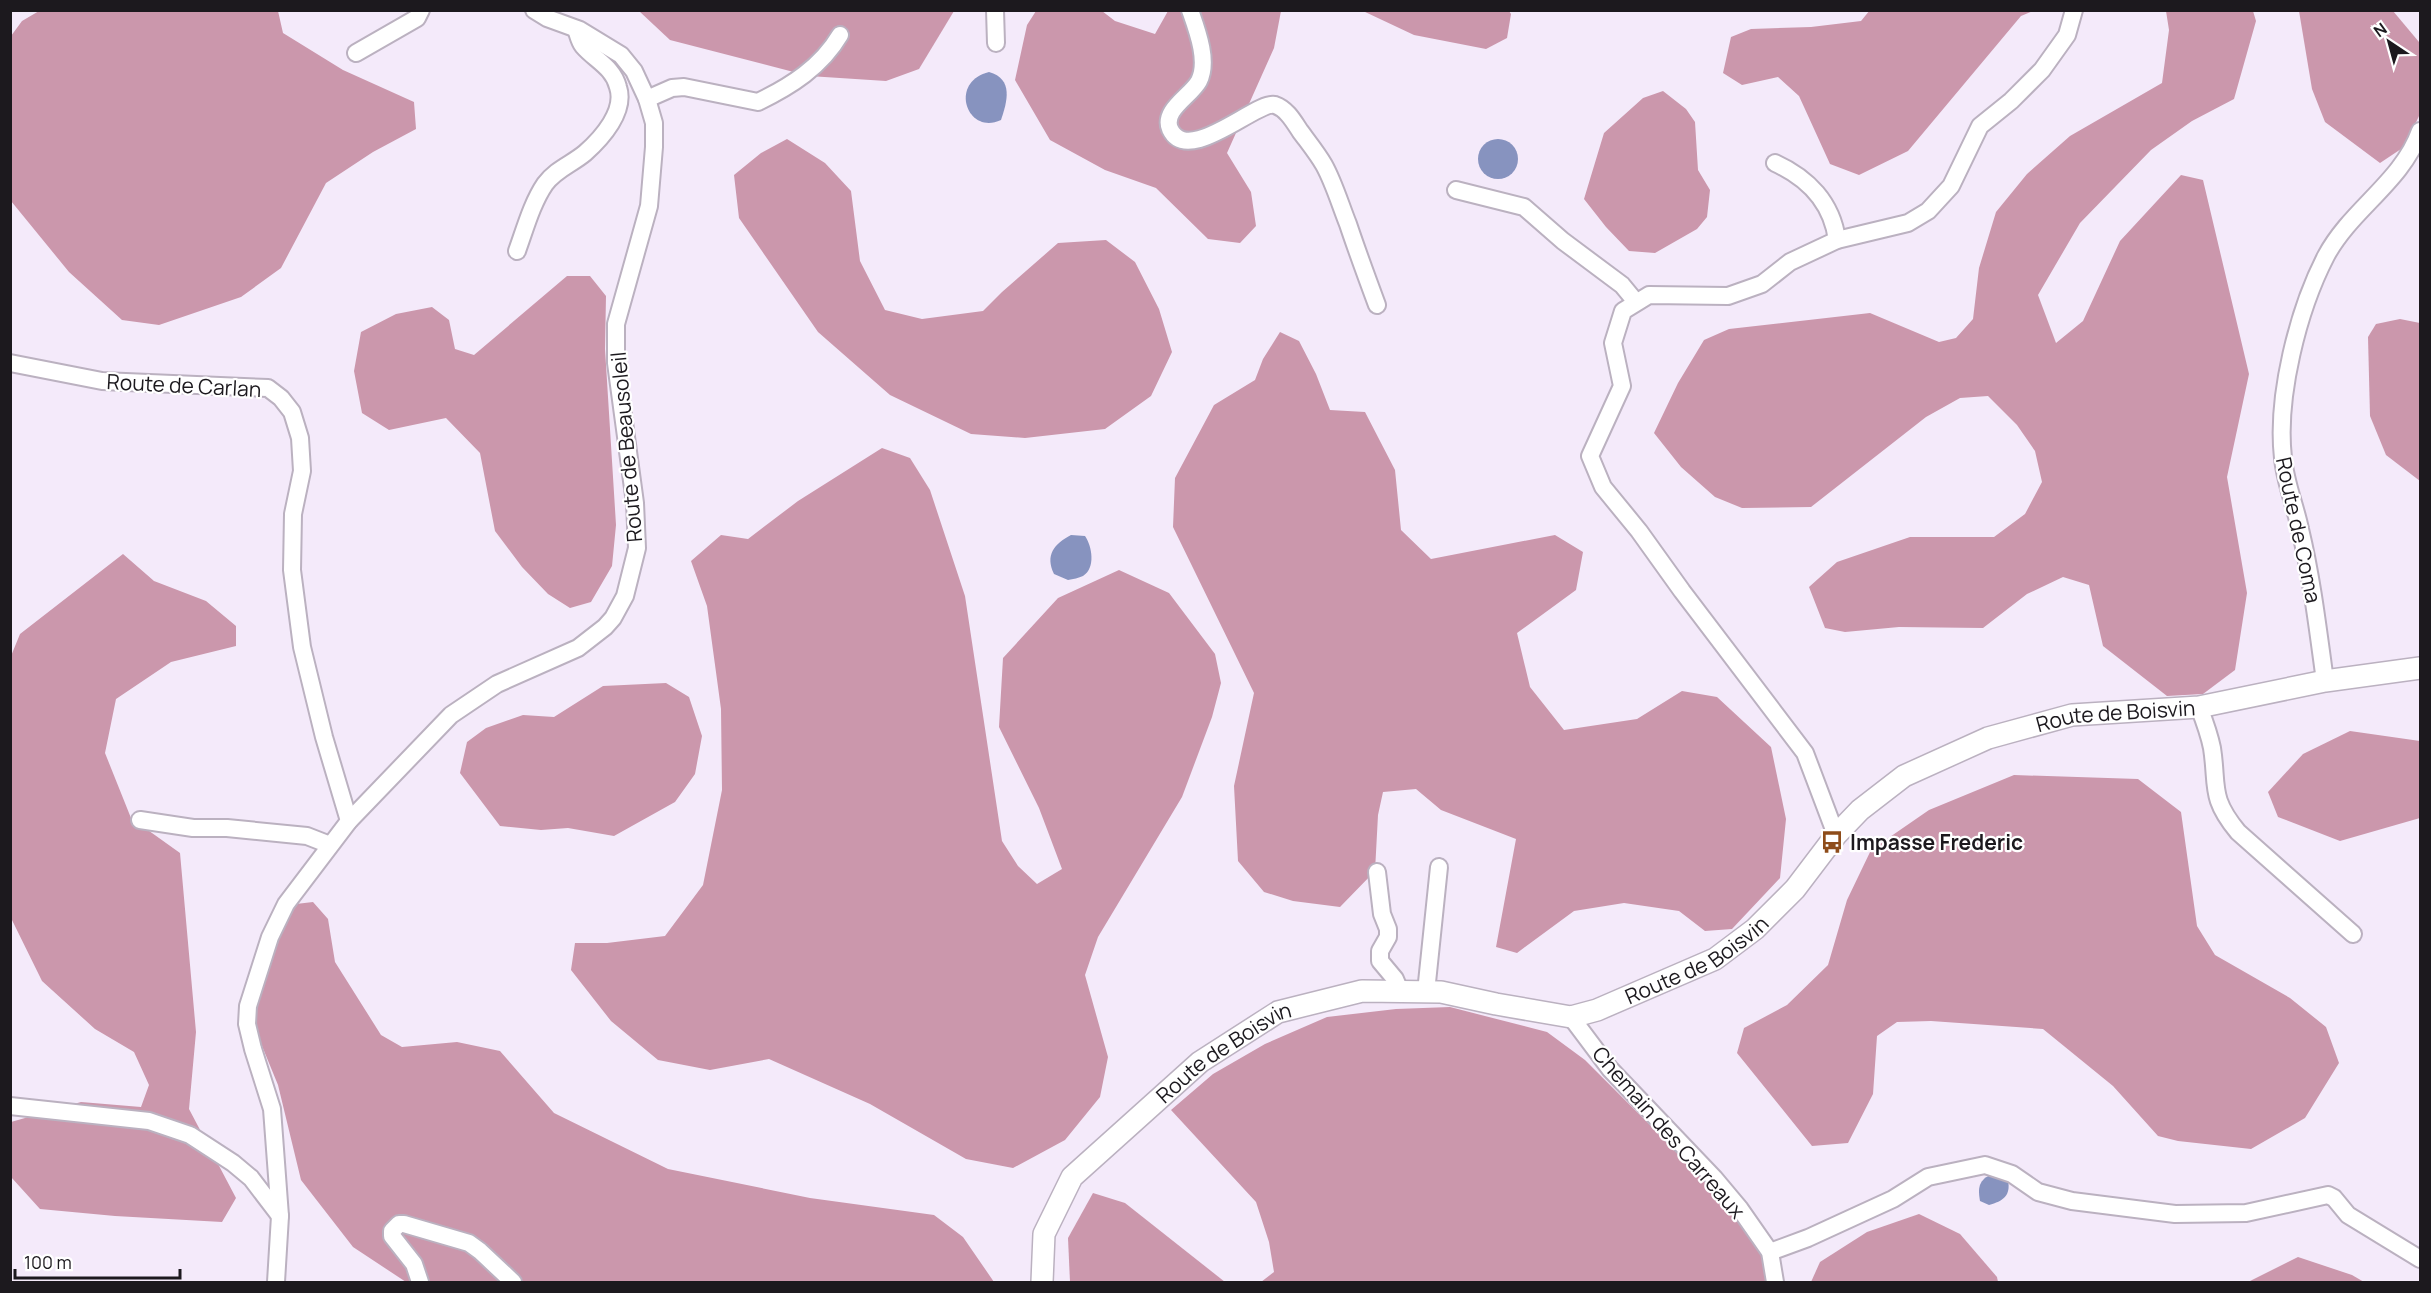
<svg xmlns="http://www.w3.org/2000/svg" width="2431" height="1293" viewBox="0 0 2431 1293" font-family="Manrope,sans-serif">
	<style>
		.forest { fill: #cb97ac }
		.water { fill: #8793bf }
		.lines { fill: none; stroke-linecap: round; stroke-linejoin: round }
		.minor-casing { stroke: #bbb1c0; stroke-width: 20 }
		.major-casing { stroke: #bbb1c0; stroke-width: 24 }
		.minor { stroke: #fff; stroke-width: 16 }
		.major { stroke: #fff; stroke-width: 21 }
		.labels { text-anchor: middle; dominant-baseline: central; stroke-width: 4.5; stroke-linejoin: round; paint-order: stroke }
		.street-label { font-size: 21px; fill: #1c191e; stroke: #fff }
		.poi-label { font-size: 21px; font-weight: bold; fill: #1c191e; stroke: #fff; text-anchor: start }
	</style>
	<rect width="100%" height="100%" fill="#f4eafa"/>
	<g class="forest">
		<polygon points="1870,10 2033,11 2021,16 1908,151 1859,175 1830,164 1799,96 1778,77 1742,85 1723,73 1731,37 1751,29 1811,27 1861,21"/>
		<polygon points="39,11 278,11 283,33 343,70 414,102 416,129 373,152 326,183 281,268 241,297 159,325 122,320 69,272 11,201 11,36 22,21"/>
		<polygon points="639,11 954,11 919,69 886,81 809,76 670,40"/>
		<polygon points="1036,11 1102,11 1115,21 1155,34 1168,11 1281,11 1274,48 1227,153 1251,192 1256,226 1240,243 1208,239 1156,188 1105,170 1050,140 1015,80 1027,25"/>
		<polygon points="1509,11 1511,14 1507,38 1486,49 1414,35 1363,11"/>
		<polygon points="2166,11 2253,11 2256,21 2234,99 2192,121 2151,150 2080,223 2038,295 2056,343 2083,321 2120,241 2181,175 2203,180 2249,374 2227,477 2247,593 2235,670 2203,694 2167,696 2103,646 2089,585 2063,577 2027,594 1983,628 1899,627 1845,632 1825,628 1809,587 1837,562 1910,537 1994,537 2025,514 2042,482 2035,451 2017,425 1988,396 1960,398 1926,417 1811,507 1742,508 1715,497 1681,467 1654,433 1678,383 1704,340 1729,329 1870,313 1939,342 1956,338 1973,319 1979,268 1996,212 2027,174 2070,136 2162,83 2169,30"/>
		<polygon points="2299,11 2393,11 2419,42 2420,114 2404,147 2380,163 2325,122 2312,89"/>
		<polygon points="1663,91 1686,109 1695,122 1698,170 1710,190 1707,217 1697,229 1655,253 1629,251 1606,227 1584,199 1604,133 1643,98"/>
		<polygon points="787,139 825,163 851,191 860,261 885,310 922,319 983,311 1002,292 1058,243 1106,240 1135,262 1159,309 1172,352 1151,396 1105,429 1025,438 971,434 890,395 818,332 739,218 734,175 761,153"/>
		<polygon points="567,276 590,276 606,296 605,349 616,525 612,566 591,602 570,608 548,594 522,567 495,531 480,453 446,418 389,430 362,413 354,371 361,332 396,314 432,307 449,320 455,349 474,355"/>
		<polygon points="2400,319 2420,323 2420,481 2386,455 2370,416 2368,337 2376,324"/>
		<polygon points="1280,332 1299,341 1316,374 1330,410 1365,412 1395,470 1401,530 1431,559 1555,535 1583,552 1576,590 1517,633 1530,687 1564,730 1637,719 1682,691 1717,697 1771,747 1786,819 1780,878 1732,929 1705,931 1679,911 1624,903 1574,911 1517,953 1496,947 1516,839 1441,810 1416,789 1383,792 1378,815 1375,871 1340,907 1293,901 1264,892 1238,861 1234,786 1254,693 1173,527 1175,478 1214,405 1255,380 1263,359"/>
		<polygon points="882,448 910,458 930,490 965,596 1002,841 1018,866 1037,884 1062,869 1039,808 999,727 1003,658 1058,598 1119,570 1169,593 1215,654 1221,683 1212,717 1182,797 1098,937 1085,975 1108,1057 1100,1097 1065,1140 1013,1168 966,1159 870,1104 769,1059 710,1070 658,1060 611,1021 571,970 575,943 607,943 665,936 703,885 722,790 721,709 707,606 691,561 721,535 748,539 798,501"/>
		<polygon points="123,554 154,581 206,601 236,626 236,646 171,662 116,699 105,753 131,818 180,853 196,1032 189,1109 236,1198 222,1222 115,1216 40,1209 11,1177 11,1122 81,1102 141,1107 149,1085 134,1052 95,1029 42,981 11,918 11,656 20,634"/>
		<polygon points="666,683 689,697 702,736 695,774 675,802 614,836 568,828 541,830 500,826 460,773 467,742 486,728 523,715 554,717 603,686"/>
		<polygon points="2350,731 2420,741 2420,818 2340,841 2278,817 2268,792 2303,754"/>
		<polygon points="2014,775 2138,779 2181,812 2197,926 2215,955 2290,998 2326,1027 2339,1063 2305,1118 2251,1149 2178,1141 2158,1136 2113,1086 2043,1029 1931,1021 1897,1022 1877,1036 1873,1094 1848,1143 1812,1146 1737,1053 1744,1028 1787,1005 1828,965 1847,900 1871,850 1929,810"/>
		<polygon points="313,902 328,919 335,962 381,1035 402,1047 457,1042 500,1051 554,1113 668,1169 810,1198 934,1215 963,1237 994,1282 406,1282 353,1247 301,1180 278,1085 253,1024 271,956 296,904"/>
		<polygon points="1450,1007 1547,1032 1585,1060 1692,1167 1751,1229 1768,1267 1768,1282 1261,1282 1274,1272 1269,1242 1256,1202 1171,1110 1213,1074 1265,1044 1327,1017 1396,1009"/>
		<polygon points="1093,1193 1125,1203 1225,1282 1070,1282 1068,1238"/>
		<polygon points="1919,1214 1960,1234 1997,1277 1998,1282 1811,1282 1820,1262 1867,1232"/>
		<polygon points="2298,1257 2352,1275 2364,1282 2248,1282"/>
	</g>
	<g class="water">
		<path d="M989 72C1014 79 1007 102 1001 120 967 136 948 82 989 72Z"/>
		<circle cx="1498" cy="159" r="20"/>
		<path d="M1071 535 1085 536C1092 546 1096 568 1083 576 1079 578 1073 579 1068 580L1054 574C1045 555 1054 544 1071 535Z"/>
		<path d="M1990 1175 2008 1180C2011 1196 2003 1201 1989 1205L1980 1201C1978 1189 1978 1181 1990 1175Z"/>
	</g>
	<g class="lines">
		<g class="minor-casing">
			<g id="minor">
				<polyline points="995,10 996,43"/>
				<path d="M1190 10C1197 30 1209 61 1199 81 1191 96 1162 110 1170 129 1188 167 1257 100 1275 105 1287 109 1294 122 1300 131 1308 142 1317 153 1324 165 1334 183 1340 204 1348 224 1357 251 1367 278 1377 305"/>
				<polyline points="356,53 417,18 421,10"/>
				<path d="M647 99 672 88 684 87 758 102C791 86 821 67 840 35"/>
				<path d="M1775 163C1808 178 1832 203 1837 240"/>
				<polyline points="1456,190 1524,207 1563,241 1622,285 1636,302"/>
				<path d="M517 251C525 229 532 203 545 184 556 169 572 164 585 153 602 138 626 111 618 87 613 67 595 60 583 46 579 41 578 34 576 29"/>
				<polyline points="10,363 102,381 268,388 281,398 292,412 300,438 302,471 293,514 292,570 302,647 324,737 349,821"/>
				<path d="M2325 681C2318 630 2312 579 2300 529 2295 505 2285 482 2283 458 2276 397 2298 310 2326 256 2351 209 2402 182 2420 131"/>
				<path d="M2199 707C2204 720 2209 733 2212 748 2218 786 2209 797 2238 832L2353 934"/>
				<polyline points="140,820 193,828 227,828 307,836 330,845"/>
				<polyline points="1836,835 1805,753 1682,591 1639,531 1603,487 1590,456 1622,386 1613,343 1623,311 1649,295 1728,296 1762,284 1790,262 1837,240 1908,223 1928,211 1951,186 1980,126 2011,101 2042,70 2067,35 2074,10"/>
				<polyline points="1377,872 1382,914 1388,929 1388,937 1380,951 1380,961 1395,979 1400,991"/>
				<polyline points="1426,992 1439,867"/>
				<polyline points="1571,1017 1610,1069 1714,1178 1740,1209 1770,1252 1775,1282"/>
				<polyline points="10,1106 149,1121 190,1135 233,1163 251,1178 280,1216"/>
				<polyline points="1770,1252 1808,1238 1893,1199 1928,1177 1985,1165 2012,1174 2038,1192 2072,1201 2175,1214 2246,1213 2328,1195 2334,1198 2348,1215 2420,1259"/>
				<polyline points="276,1282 280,1216 272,1109 253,1049 247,1024 248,1006 270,937 286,904 349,821 451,715 497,684 578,648 605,627 613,618 625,596 637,548 635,503 616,363 616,324 649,206 654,147 654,123 647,99 634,71 621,55 580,30 547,18 534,10"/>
				<polyline points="420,1282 414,1264 392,1236 392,1231 399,1224 404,1224 469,1243 480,1251 513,1282"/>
			</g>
		</g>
		<g class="major-casing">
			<g id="major">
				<path id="s1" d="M1042 1282 1044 1234 1072 1177 1200 1062 1278 1012 1362 991 1441 992 1496 1004 1571 1017 1597 1010 1715 959 1755 929 1795 889 1836 835 1860 810 1904 776 1988 738 2072 715 2199 707 2325 681 2420 668"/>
			</g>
		</g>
		<use href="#minor" class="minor"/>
		<use href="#major" class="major"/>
	</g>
	<defs>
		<g id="bus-bare" transform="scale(1.8)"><path d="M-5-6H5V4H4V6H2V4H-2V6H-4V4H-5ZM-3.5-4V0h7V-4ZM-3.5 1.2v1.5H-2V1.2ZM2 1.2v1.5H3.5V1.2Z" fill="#8e4c1a" stroke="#fff" stroke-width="2.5" paint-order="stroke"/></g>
	</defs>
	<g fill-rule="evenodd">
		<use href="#bus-bare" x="1832" y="842"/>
	</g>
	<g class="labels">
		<g class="street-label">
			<text transform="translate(184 385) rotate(3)">Route de Carlan</text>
			<text transform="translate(626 447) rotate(-95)">Route de Beausoleil</text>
			<text transform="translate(2299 530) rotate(78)">Route de Coma</text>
			<text stroke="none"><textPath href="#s1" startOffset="1317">Route de Boisvin</textPath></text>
			<text stroke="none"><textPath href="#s1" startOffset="813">Route de Boisvin</textPath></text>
			<text stroke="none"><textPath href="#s1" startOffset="309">Route de Boisvin</textPath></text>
			<text transform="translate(1669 1132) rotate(49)">Chemain des Carreaux</text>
		</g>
		<g class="poi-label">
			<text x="1850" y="842">Impasse Frederic</text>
		</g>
	</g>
	<rect width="2431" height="1293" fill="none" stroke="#1c191e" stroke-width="24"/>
	<g transform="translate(2389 42) rotate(324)" stroke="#ffffff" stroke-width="4.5" paint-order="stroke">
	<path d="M0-4.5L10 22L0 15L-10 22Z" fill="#1c191e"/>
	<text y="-9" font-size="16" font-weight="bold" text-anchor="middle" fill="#1c191e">N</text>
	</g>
	<path d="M15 1269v9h165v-9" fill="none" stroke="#1c191e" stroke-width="3"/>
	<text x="24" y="1269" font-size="18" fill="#1c191e" stroke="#ffffff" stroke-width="4.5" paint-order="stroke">100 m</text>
</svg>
